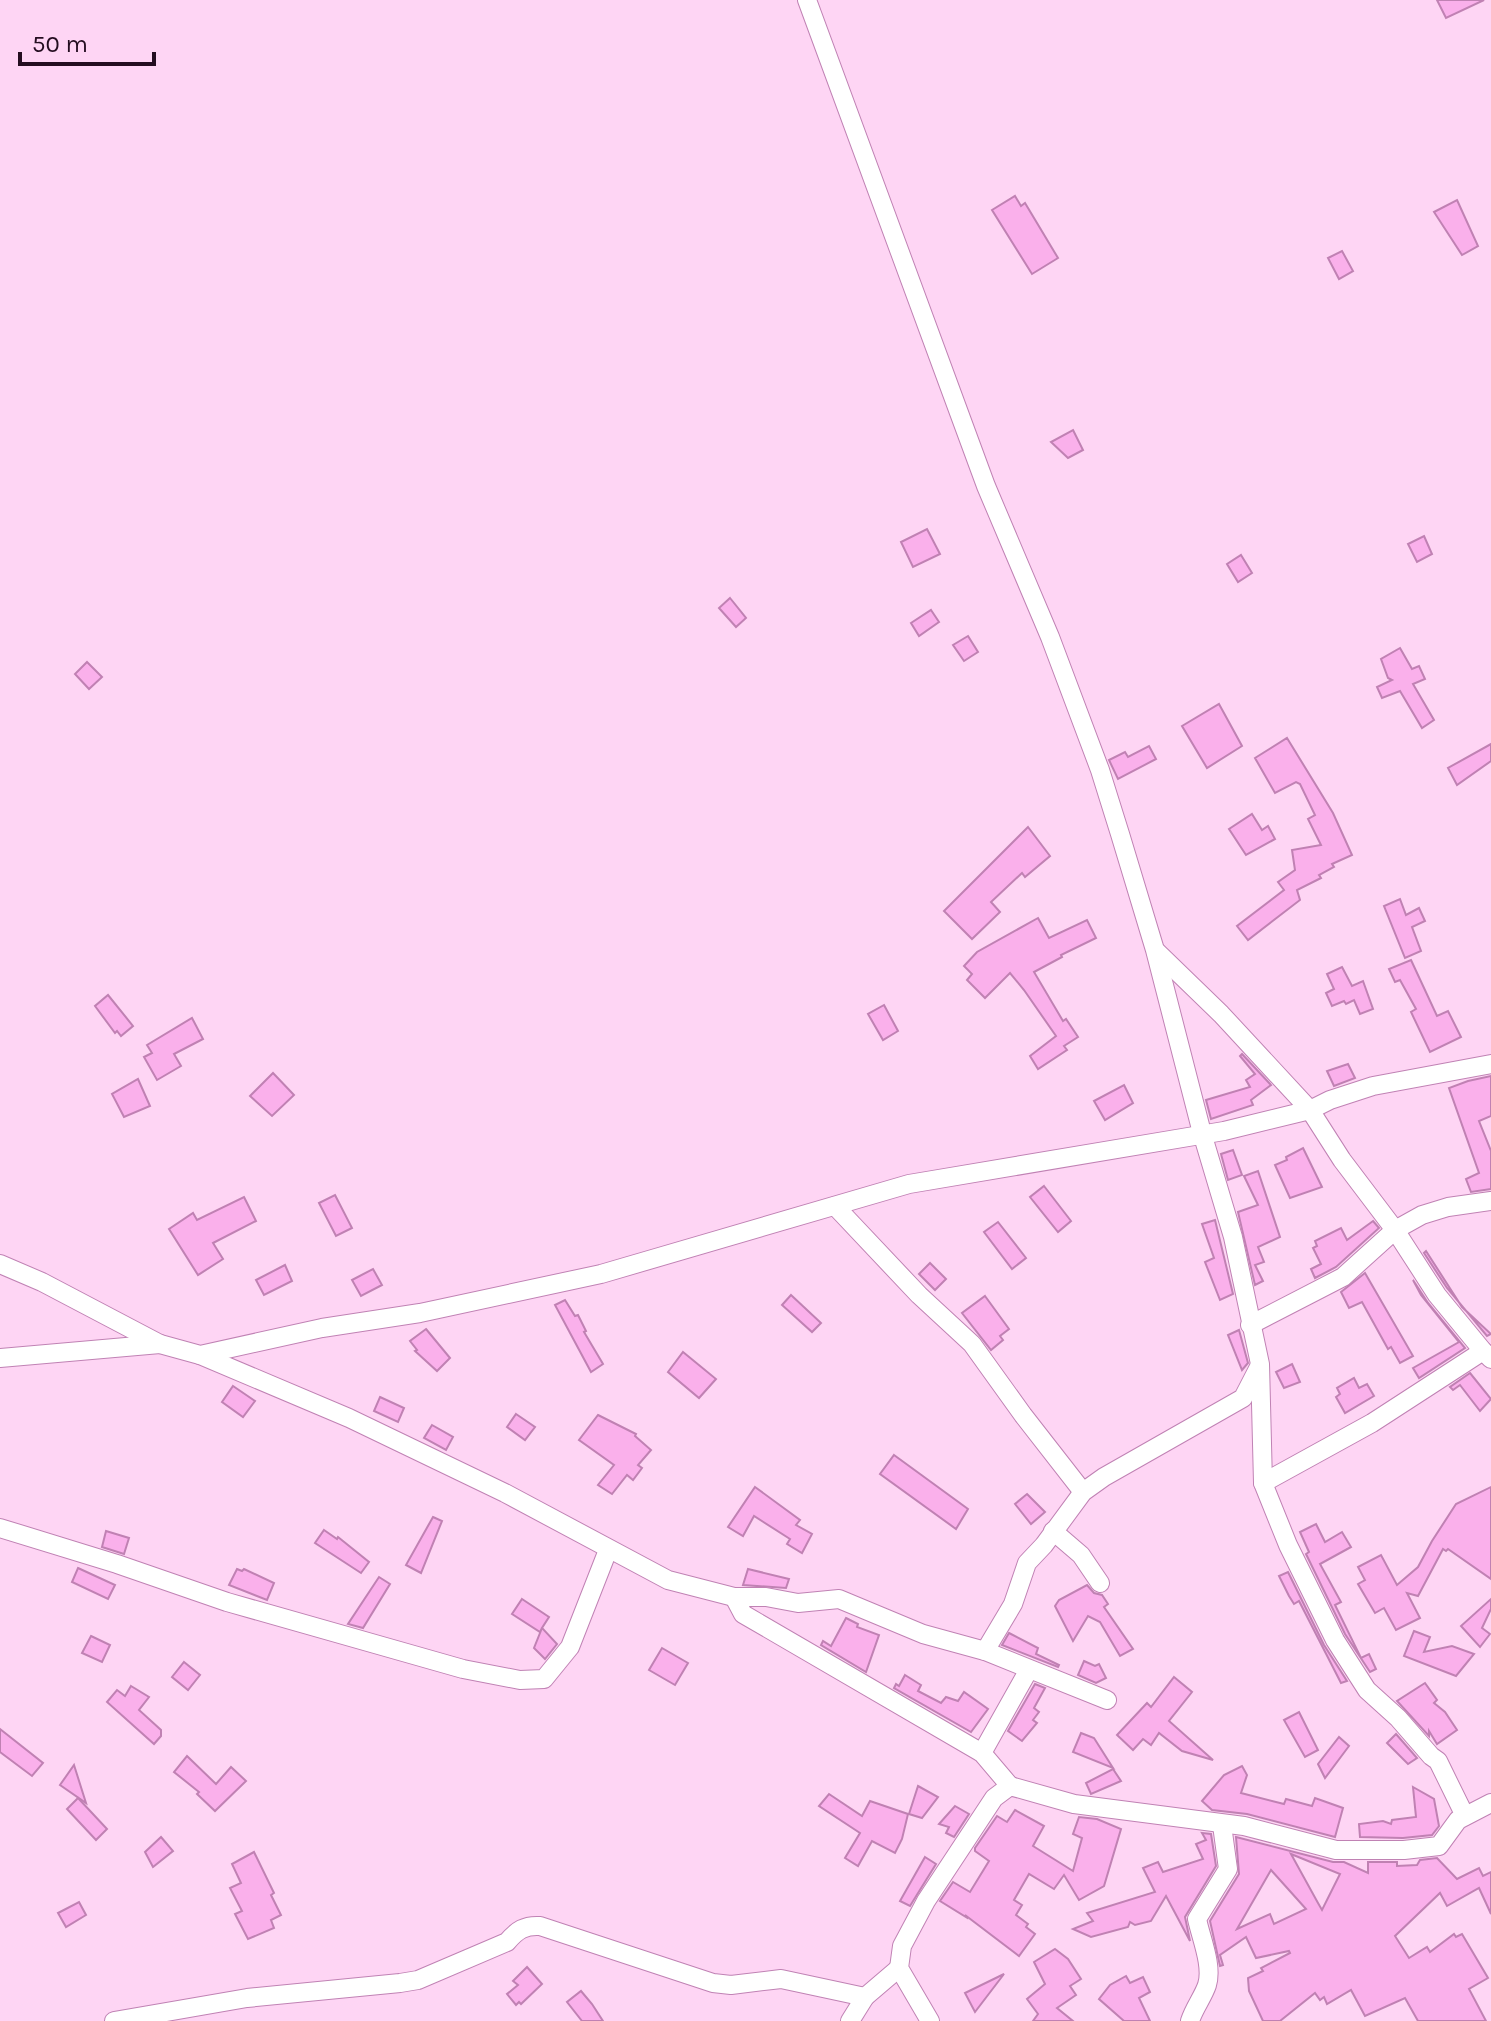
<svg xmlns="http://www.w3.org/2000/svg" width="1491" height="2021" viewBox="0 0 1491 2021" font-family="Karla,sans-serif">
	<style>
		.building { fill: #fab0eb; stroke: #c081b3; stroke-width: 2; fill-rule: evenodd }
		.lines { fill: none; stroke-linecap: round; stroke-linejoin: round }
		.minor-casing { stroke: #c082b4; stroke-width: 20 }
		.minor { stroke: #fff; stroke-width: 18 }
	</style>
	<rect width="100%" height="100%" fill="#fed5f4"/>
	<g class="building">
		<polygon points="1437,0 1484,0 1446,18"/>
		<polygon points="1015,196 1021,206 1025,203 1058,258 1032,274 992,210"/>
		<polygon points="1457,200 1478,246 1462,255 1434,212"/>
		<polygon points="1342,251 1353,271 1339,279 1328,258"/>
		<polygon points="1073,430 1083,450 1068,458 1051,442"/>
		<polygon points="927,529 940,554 913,567 901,542"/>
		<polygon points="1424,536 1432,554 1417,562 1408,544"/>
		<polygon points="1241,555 1252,573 1238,582 1227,564"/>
		<polygon points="730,598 746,618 736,627 719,608"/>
		<polygon points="931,610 939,622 919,636 911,623"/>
		<polygon points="968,636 978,652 964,661 953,645"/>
		<polygon points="1400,648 1412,669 1419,666 1425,679 1413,684 1434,720 1422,728 1400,691 1382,698 1377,687 1392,680 1388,678 1381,659"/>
		<polygon points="87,662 102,677 89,689 75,674"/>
		<polygon points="1219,704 1242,746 1207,768 1182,726"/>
		<polygon points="1287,738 1333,813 1352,855 1332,864 1334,867 1319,875 1321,878 1297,890 1300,900 1248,940 1237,926 1284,890 1278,882 1295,870 1292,850 1321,845 1308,819 1315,815 1300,784 1296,782 1275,793 1255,758"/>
		<polygon points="1491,744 1491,761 1457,785 1448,768"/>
		<polygon points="1149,746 1156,759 1118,779 1109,760 1125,752 1128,757"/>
		<polygon points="1252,814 1262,830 1268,826 1275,839 1246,855 1229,829"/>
		<polygon points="1028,827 1050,856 1025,877 1022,873 991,902 1000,912 972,939 944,911"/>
		<polygon points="1400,899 1406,915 1419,908 1425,921 1412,927 1421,951 1405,958 1384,906"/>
		<polygon points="1038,918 1049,938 1087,920 1096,938 1061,955 1062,957 1034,972 1063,1021 1066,1019 1078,1037 1064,1046 1067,1050 1038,1069 1030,1056 1056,1036 1024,990 1010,973 985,998 967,980 972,974 964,966 977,952"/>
		<polygon points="1411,960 1437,1016 1448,1011 1461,1037 1430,1052 1411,1012 1416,1009 1400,980 1395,982 1389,969"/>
		<polygon points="1342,967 1352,986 1363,981 1373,1009 1360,1014 1354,1000 1346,1004 1344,1001 1332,1006 1326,993 1334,989 1327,974"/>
		<polygon points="108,995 133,1026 121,1036 117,1031 115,1033 95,1006"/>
		<polygon points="884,1005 898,1031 883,1040 868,1014"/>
		<polygon points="192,1018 203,1039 174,1054 181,1066 157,1080 144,1057 152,1053 147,1045"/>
		<polygon points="1242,1054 1271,1085 1251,1100 1253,1105 1211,1119 1206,1100 1250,1087 1246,1080 1255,1074 1240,1056"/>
		<polygon points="1348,1064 1355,1078 1334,1086 1327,1071"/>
		<polygon points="273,1073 294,1095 272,1116 250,1096"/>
		<polygon points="1491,1076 1491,1116 1479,1121 1491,1151 1491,1189 1471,1192 1466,1179 1479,1173 1449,1088 1468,1081"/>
		<polygon points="138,1079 150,1106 124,1117 112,1094"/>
		<polygon points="1124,1085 1133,1103 1105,1120 1094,1101"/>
		<polygon points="1303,1148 1322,1187 1290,1198 1275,1165 1287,1160 1286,1157"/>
		<polygon points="1233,1150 1242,1175 1228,1180 1221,1154"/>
		<polygon points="1258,1171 1280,1237 1258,1247 1264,1262 1255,1265 1263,1281 1255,1285 1238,1212 1258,1205 1244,1176"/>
		<polygon points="1044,1186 1071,1221 1058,1232 1030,1197"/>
		<polygon points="335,1195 352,1228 336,1236 319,1203"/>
		<polygon points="244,1197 256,1221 213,1243 223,1259 198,1275 169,1229 193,1213 197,1220"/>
		<polygon points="1215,1220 1233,1294 1220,1300 1205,1262 1214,1258 1202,1224"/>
		<polygon points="1373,1221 1379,1228 1336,1267 1315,1278 1311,1269 1321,1264 1313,1248 1317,1246 1315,1241 1341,1228 1347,1240"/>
		<polygon points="998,1222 1026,1258 1012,1269 984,1232"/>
		<polygon points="1426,1251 1462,1307 1491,1334 1487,1336 1447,1288 1424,1253"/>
		<polygon points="930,1263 946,1279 935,1290 919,1274"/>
		<polygon points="285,1265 292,1281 264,1295 256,1280"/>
		<polygon points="373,1269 382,1285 361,1296 352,1280"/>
		<polygon points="1365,1273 1413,1356 1400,1363 1391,1347 1388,1349 1362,1302 1349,1308 1341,1292"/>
		<polygon points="1413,1280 1428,1303 1465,1348 1419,1378 1413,1368 1459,1342 1421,1295"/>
		<polygon points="791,1295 821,1323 812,1332 782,1305"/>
		<polygon points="985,1296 1009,1329 1000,1336 1003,1340 991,1350 962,1313"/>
		<polygon points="565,1300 575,1316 578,1315 586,1331 584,1332 603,1364 591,1372 555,1305"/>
		<polygon points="426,1329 450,1358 437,1371 415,1351 417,1350 410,1341"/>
		<polygon points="1239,1330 1248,1363 1242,1370 1228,1335"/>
		<polygon points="683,1352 716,1379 699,1398 668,1372"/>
		<polygon points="1292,1364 1300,1382 1284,1388 1276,1372"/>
		<polygon points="1470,1373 1491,1399 1480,1411 1460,1385 1453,1390 1450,1387"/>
		<polygon points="1354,1378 1359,1388 1367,1384 1374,1396 1345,1413 1336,1397 1340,1394 1337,1388"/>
		<polygon points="233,1386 255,1401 243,1417 222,1402"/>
		<polygon points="380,1397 404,1408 398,1422 374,1411"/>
		<polygon points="516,1414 535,1427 525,1440 507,1427"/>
		<polygon points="598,1415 636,1434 635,1436 651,1450 638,1465 642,1468 633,1480 627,1475 612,1494 598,1485 614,1465 579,1440"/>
		<polygon points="432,1425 453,1437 446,1450 424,1438"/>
		<polygon points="894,1455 968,1509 956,1529 880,1474"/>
		<polygon points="755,1487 800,1520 796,1525 812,1534 802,1553 787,1544 790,1539 754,1516 743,1536 728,1527"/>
		<polygon points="1491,1487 1491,1579 1448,1549 1446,1551 1443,1549 1418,1596 1407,1593 1420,1618 1396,1630 1384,1608 1375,1613 1358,1584 1365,1580 1358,1567 1381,1555 1397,1585 1418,1567 1432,1541 1456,1504"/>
		<polygon points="1027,1494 1045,1512 1031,1524 1015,1504"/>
		<polygon points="433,1517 442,1521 421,1573 406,1565"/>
		<polygon points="1316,1524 1325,1542 1342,1532 1351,1547 1320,1564 1341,1602 1335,1605 1361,1658 1369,1654 1376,1669 1370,1672 1345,1634 1306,1554 1309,1552 1300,1532"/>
		<polygon points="324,1530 337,1539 338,1537 369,1562 361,1573 315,1543"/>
		<polygon points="106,1531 129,1538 124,1554 102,1547"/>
		<polygon points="78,1568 115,1585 108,1599 72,1582"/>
		<polygon points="237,1569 242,1571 244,1569 274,1583 267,1600 229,1585"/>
		<polygon points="748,1569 789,1579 786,1588 743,1585"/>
		<polygon points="1288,1572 1324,1645 1347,1681 1341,1683 1299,1601 1294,1604 1289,1596 1279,1576"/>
		<polygon points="379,1577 390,1584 363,1628 348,1624"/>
		<polygon points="1087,1585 1094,1593 1102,1595 1108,1604 1104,1607 1133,1649 1120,1656 1100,1622 1088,1616 1073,1641 1055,1606 1059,1600"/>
		<polygon points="522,1599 549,1617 542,1628 557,1644 545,1659 534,1648 542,1628 540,1632 512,1614"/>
		<polygon points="1491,1599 1491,1609 1482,1628 1490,1634 1480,1647 1461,1626"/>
		<polygon points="846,1618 858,1624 857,1627 879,1635 866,1672 821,1645 823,1641 831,1646"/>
		<polygon points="1414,1631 1430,1637 1424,1652 1452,1646 1474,1654 1456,1676 1404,1656"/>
		<polygon points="1009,1633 1038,1648 1036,1654 1059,1665 1058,1667 1002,1645"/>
		<polygon points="91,1636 110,1645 102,1662 82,1653"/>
		<polygon points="662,1648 688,1663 675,1685 649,1670"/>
		<polygon points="1084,1661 1095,1666 1099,1664 1106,1678 1096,1683 1078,1675"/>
		<polygon points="184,1662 200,1675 188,1690 172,1677"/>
		<polygon points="905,1675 921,1685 918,1691 941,1703 946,1697 958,1701 964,1692 988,1709 971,1732 894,1688 896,1684 899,1686"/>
		<polygon points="1174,1677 1192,1692 1169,1721 1213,1760 1182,1751 1159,1733 1151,1745 1143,1739 1133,1750 1117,1735 1147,1703 1151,1707"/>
		<polygon points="1425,1683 1437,1700 1434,1703 1445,1712 1457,1730 1437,1744 1429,1731 1429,1736 1397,1701"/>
		<polygon points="1035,1684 1045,1688 1034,1708 1039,1712 1033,1720 1037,1723 1022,1741 1008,1731"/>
		<polygon points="131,1686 149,1697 139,1710 161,1730 161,1736 154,1744 107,1702 117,1690 125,1696"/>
		<polygon points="1299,1712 1318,1750 1305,1757 1284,1720"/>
		<polygon points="0,1729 43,1763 32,1776 0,1752"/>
		<polygon points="1081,1733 1094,1738 1113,1768 1073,1752"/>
		<polygon points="1396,1734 1417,1758 1408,1764 1387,1743"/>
		<polygon points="1339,1737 1349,1746 1325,1778 1318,1764"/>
		<polygon points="187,1756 216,1784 231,1767 246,1781 215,1811 197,1794 199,1792 174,1772"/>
		<polygon points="74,1765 86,1803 60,1785"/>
		<polygon points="1242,1766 1247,1775 1241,1793 1284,1804 1286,1799 1312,1806 1315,1798 1343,1808 1335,1837 1247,1814 1212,1810 1202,1801 1224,1775"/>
		<polygon points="1113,1769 1121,1781 1091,1794 1086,1783"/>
		<polygon points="918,1786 938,1797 922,1818 909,1814"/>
		<polygon points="1413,1787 1434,1799 1439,1826 1432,1835 1403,1838 1360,1837 1359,1824 1383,1821 1391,1824 1392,1820 1416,1817"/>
		<polygon points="829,1794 862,1816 870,1801 908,1814 902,1839 895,1853 872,1841 858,1866 845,1858 860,1833 819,1806"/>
		<polygon points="78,1798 107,1829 96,1840 67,1809"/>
		<polygon points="955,1806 969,1814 954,1837 946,1833 949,1827 939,1824"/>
		<polygon points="1015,1810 1044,1826 1033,1846 1073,1871 1082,1838 1073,1834 1079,1817 1097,1819 1121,1829 1104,1886 1079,1900 1064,1875 1054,1889 1029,1874 1014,1900 1022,1905 1016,1915 1028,1924 1026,1927 1035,1934 1019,1956 965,1915 966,1917 940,1901 953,1882 970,1892 989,1861 975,1851 975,1848 997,1816 1007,1822"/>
		<polygon points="1202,1833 1211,1834 1216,1866 1185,1917 1190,1941 1166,1896 1151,1921 1135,1925 1130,1922 1128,1927 1091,1937 1073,1929 1093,1921 1087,1913 1155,1892 1143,1868 1158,1862 1163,1872 1203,1859 1196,1844 1206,1840"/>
		<polygon points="161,1837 173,1851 153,1867 145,1852"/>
		<path d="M1236 1837 1333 1862H1344L1368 1873V1862H1397V1866L1417 1865 1420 1860 1437 1858 1457 1879 1479 1868 1483 1876 1491 1872V1914L1479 1888 1447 1906 1440 1893 1395 1936 1409 1958 1427 1947 1430 1952 1454 1934 1456 1937 1462 1934 1488 1978 1469 1989 1486 2021H1418L1405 1998 1365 2016 1351 1990 1327 2004 1324 1997 1320 2000 1315 1993 1280 2021H1263L1249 1991 1248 1978 1263 1971 1261 1968 1290 1953 1289 1951 1256 1958 1246 1937 1220 1955 1223 1965 1220 1966 1210 1921 1239 1874ZM1291 1854 1340 1874 1322 1910 1318 1903ZM1271 1870 1306 1909 1274 1924 1270 1914 1237 1929Z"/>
		<polygon points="254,1852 274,1893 271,1895 281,1915 271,1920 274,1928 248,1939 235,1914 242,1911 230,1888 241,1883 232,1864"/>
		<polygon points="925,1857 936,1864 910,1906 900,1901"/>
		<polygon points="79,1902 86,1915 66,1927 58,1913"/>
		<polygon points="1055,1949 1068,1959 1081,1979 1070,1986 1076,1995 1057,2008 1073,2021 1033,2021 1038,2014 1027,1999 1045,1984 1034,1962"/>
		<polygon points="527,1967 542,1984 521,2004 519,2002 516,2005 507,1994 518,1985 513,1981"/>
		<polygon points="1004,1974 975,2012 965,1993"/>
		<polygon points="1126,1976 1130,1983 1143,1977 1150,1992 1139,1998 1150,2021 1124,2021 1099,1999 1110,1985"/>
		<polygon points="581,1991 592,2004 603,2021 582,2021 567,2002"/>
	</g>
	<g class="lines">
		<g class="minor-casing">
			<g id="minor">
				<polyline points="807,0 986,486 1050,637 1100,770 1120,834 1155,950 1202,1133 1233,1237 1260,1364 1263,1483 1288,1545 1335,1640 1367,1690 1398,1718 1431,1756 1438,1761 1465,1816"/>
				<polyline points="1157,952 1221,1014 1310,1110 1342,1160 1395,1230 1437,1295 1483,1351"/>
				<polyline points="835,1206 919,1295 972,1344 1023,1415 1083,1492"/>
				<polyline points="0,1264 42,1282 160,1344 200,1355 322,1328 420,1313 601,1274 909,1184 1224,1131 1310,1110 1330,1100 1373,1086 1491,1064"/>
				<polyline points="1250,1325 1343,1277 1395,1230 1422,1215 1448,1207 1491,1201"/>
				<polyline points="200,1355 349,1418 505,1493 668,1580 734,1597 766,1597 798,1603 839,1599 923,1634 985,1651 1107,1700"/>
				<polyline points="0,1358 160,1344"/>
				<polyline points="1263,1483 1372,1423 1483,1351 1491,1359"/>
				<polyline points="0,1528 117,1564 227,1602 463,1669 520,1680 544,1679 570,1647 608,1550"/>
				<polyline points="1053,1531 1081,1555 1100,1583"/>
				<polyline points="734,1597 743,1614 982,1753 1010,1786"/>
				<polyline points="985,1651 1013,1604 1027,1563 1044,1545 1083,1492 1104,1477 1243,1398 1259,1367"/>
				<polyline points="982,1753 1028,1671"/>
				<path d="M114 2021 247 1998 400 1983 418 1980 507 1942C517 1930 525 1925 540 1926L713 1983 731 1985 781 1979 865 1997 899 1968"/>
				<polyline points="850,2021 865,1997"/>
				<polyline points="930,2021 899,1968 902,1946 926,1901 994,1798 1010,1786 1074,1804 1244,1826 1336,1850 1404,1850 1439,1846 1458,1820 1491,1803"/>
				<path d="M1190 2021C1194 2008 1203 1997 1207 1985 1213 1966 1201 1938 1197 1919L1228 1869 1222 1825"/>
			</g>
		</g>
		<use href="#minor" class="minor"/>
	</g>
	<path d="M20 52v12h134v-12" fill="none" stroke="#240d20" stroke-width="4"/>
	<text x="32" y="52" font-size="24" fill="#240d20" stroke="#fed5f4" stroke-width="6" paint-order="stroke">50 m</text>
</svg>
